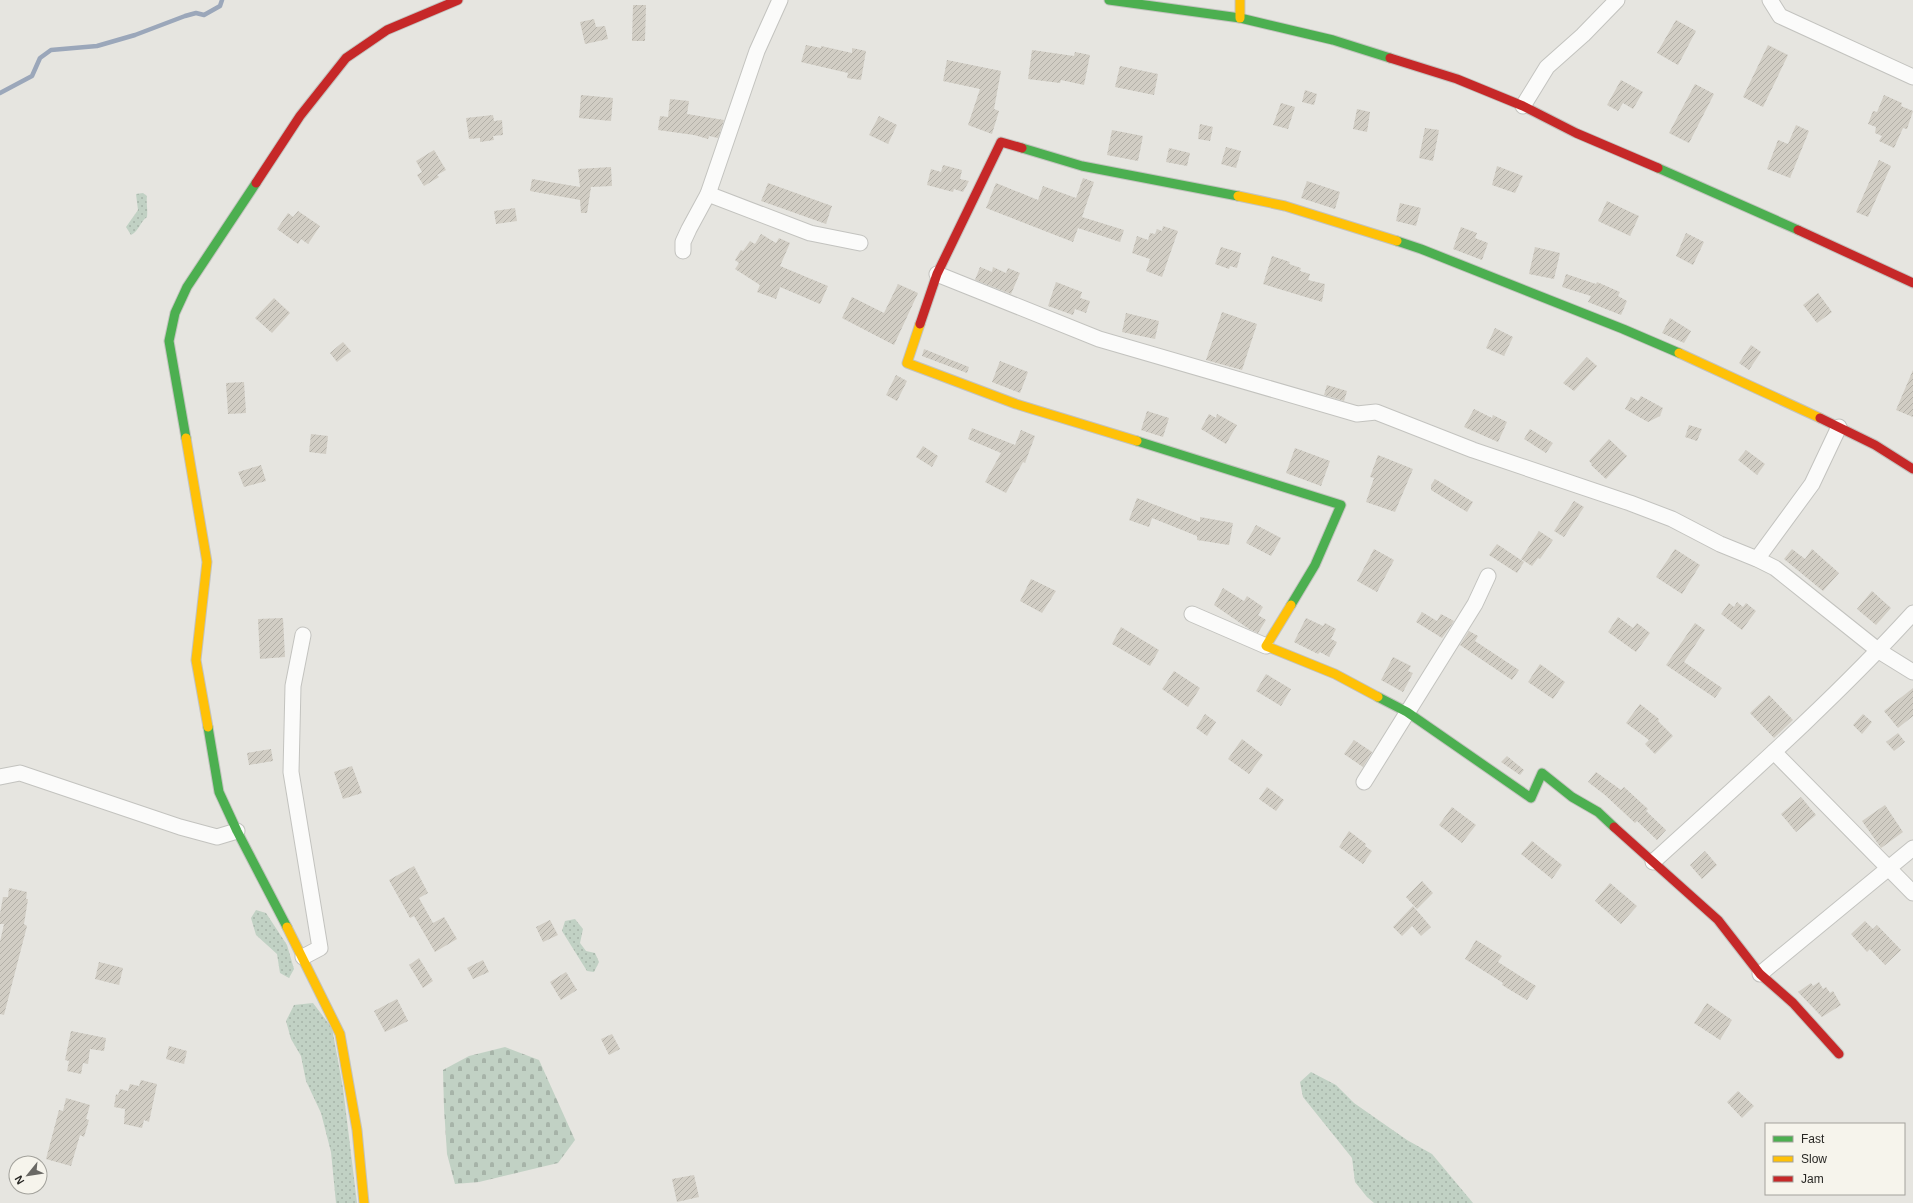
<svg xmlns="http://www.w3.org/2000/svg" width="1913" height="1203" viewBox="0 0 1913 1203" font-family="Helvetica,sans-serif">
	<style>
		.grass { fill: url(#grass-dots) }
		.cemetery { fill: url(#cemetery-stones) }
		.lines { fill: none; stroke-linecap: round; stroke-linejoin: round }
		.stream { stroke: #9ba7ba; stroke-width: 4.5 }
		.building { fill: url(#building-hatch) }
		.street-casing { stroke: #c3c3bf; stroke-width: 17 }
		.fast-casing { stroke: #c3c3bf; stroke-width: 11 }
		.slow-casing { stroke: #c3c3bf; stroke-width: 11 }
		.jam-casing { stroke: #c3c3bf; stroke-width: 11 }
		.street { stroke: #fbfbfa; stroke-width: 15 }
		.fast { stroke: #4caf50; stroke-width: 9 }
		.slow { stroke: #ffc107; stroke-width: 9 }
		.jam { stroke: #c62828; stroke-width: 9 }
	</style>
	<defs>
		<pattern id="grass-dots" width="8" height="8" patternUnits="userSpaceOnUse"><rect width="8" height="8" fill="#c1d1c4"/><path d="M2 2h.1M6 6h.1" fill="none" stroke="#a6b3a8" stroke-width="1.8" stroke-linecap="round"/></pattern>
		<pattern id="cemetery-stones" width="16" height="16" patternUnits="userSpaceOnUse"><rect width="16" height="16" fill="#c1d1c4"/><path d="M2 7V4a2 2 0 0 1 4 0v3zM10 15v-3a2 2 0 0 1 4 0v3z" fill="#a6b3a8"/></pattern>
		<pattern id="building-hatch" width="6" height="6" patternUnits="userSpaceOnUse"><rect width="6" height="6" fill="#d1cdc4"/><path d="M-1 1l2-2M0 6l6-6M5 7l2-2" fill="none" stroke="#b3b0a8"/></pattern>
	</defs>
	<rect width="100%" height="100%" fill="#e6e5e0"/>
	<g class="grass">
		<path d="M143 193 147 196C146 203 148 209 147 217 140 222 139 231 131 235L126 227 138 210 136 194Z"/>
		<polygon points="256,910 266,913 287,945 294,969 289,978 280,973 277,954 256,935 251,918"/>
		<polygon points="575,919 583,929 580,943 586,951 595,953 599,962 594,972 587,971 562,931 565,921"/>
		<polygon points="313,1003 332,1028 343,1088 357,1203 336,1203 331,1152 321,1113 306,1081 301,1056 291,1039 286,1021 294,1005"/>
		<polygon points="1311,1072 1336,1085 1354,1103 1407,1140 1432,1154 1473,1203 1374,1203 1367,1197 1355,1182 1352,1158 1303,1097 1300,1082"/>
	</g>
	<polygon class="cemetery" points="505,1047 539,1060 575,1140 558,1163 479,1182 455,1184 447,1154 444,1108 443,1070 469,1056"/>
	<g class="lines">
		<polyline class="stream" points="0,93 32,76 40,58 51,50 97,46 135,35 185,16 196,13 204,15 220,6 222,0"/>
	</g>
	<g class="building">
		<polygon points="633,5 646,5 645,41 632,41"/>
		<polygon points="594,19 596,27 605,26 608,39 585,44 580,22"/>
		<polygon points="1676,20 1696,31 1678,65 1657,53"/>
		<polygon points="806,45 821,48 821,46 852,53 852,48 866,51 861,80 847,78 848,73 801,62"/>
		<polygon points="1768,45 1788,55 1763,107 1743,97"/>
		<polygon points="1032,50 1074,56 1075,52 1090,55 1084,85 1061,80 1060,83 1028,79"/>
		<polygon points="947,60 1001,71 994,109 999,111 992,134 968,125 980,89 943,81"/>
		<polygon points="1120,66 1158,74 1154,95 1115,87"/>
		<polygon points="1621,80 1643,92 1633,109 1623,103 1618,111 1607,105"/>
		<polygon points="1695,84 1714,94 1689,143 1669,133"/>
		<polygon points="1305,90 1317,94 1314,105 1302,102"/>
		<polygon points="581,95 613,98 611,121 579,118"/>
		<polygon points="1884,95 1902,103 1901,106 1913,111 1907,129 1903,128 1894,148 1879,141 1882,136 1875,133 1876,127 1868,124 1873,111 1877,112"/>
		<polygon points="670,99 689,101 687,114 724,120 718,138 709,136 708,139 694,135 658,130 660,116 668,117"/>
		<polygon points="1281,103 1295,107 1288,129 1273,125"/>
		<polygon points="1357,109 1370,112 1367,132 1353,129"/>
		<polygon points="493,115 494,121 502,120 503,135 493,136 494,140 480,142 480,138 469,139 466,118"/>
		<polygon points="879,116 897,125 888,144 869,135"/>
		<polygon points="1200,124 1213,127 1210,141 1198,139"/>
		<polygon points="1796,125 1809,131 1790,178 1767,169 1778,140 1788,144"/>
		<polygon points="1425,128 1439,130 1433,161 1419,158"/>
		<polygon points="1112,130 1143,136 1138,161 1107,155"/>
		<polygon points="1226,147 1241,151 1236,168 1221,164"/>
		<polygon points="1169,148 1190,153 1187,166 1166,162"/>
		<polygon points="434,150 446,170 437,175 439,177 424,186 417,175 422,172 416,161"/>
		<polygon points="1879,160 1891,166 1868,217 1856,212"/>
		<polygon points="943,165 962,170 960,179 969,181 963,192 954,189 953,192 927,185 931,169 941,172"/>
		<polygon points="1497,166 1523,176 1515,193 1492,185"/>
		<polygon points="611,167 612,186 591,187 587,213 581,213 580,200 530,191 532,179 580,187 578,169"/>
		<polygon points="1083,178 1094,182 1082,217 1124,230 1120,242 1078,228 1073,242 986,208 996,183 1038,200 1043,186 1076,198"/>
		<polygon points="1307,181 1340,192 1335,209 1301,198"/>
		<polygon points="768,183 832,206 826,224 761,201"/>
		<polygon points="1607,201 1639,216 1630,236 1598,221"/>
		<polygon points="1400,203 1421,208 1416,226 1396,221"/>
		<polygon points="515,208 517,221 496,224 494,211"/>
		<polygon points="298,211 320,226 308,244 301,239 298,244 277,229 288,213 293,217"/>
		<polygon points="1163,226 1178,231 1162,277 1146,271 1150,259 1132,253 1137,236 1148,240 1150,233 1155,234 1157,229 1162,231"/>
		<polygon points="1461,227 1477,233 1475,238 1488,243 1482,260 1453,249"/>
		<polygon points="1686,233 1704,242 1693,265 1676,256"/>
		<polygon points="761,234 776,243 779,238 790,243 780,266 828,286 820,304 780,287 776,299 757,292 760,285 735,269 739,263 735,260 741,250 743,251 750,241 755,244"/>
		<polygon points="1221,247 1241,253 1237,268 1230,266 1229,269 1215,264"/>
		<polygon points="1535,247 1560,253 1554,279 1529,274"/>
		<polygon points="1272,256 1290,262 1289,264 1301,268 1300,271 1310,274 1308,280 1325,284 1322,302 1263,284"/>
		<polygon points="980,267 992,272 993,267 1006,273 1008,268 1020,273 1011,294 975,280"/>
		<polygon points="1566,274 1596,284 1597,282 1620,292 1618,296 1627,301 1621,315 1588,302 1591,296 1562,287"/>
		<polygon points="1056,282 1082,292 1080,298 1090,301 1086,313 1075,309 1073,315 1048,306"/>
		<polygon points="898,284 918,293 894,345 842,318 852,297 884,313"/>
		<polygon points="1818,293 1832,312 1817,323 1803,305"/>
		<polygon points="274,298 290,313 272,333 255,318"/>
		<polygon points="1222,312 1257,324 1242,370 1206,360"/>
		<polygon points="1126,313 1159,321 1155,339 1122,332"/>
		<polygon points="1670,318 1691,331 1684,343 1662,333"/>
		<polygon points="1495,328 1513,337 1504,356 1486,348"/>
		<polygon points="343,342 351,351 337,362 330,353"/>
		<polygon points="1751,345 1761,352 1749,370 1739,363"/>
		<polygon points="924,349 969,367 967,373 922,356"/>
		<polygon points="1587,357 1597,366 1574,391 1563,383"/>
		<polygon points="1000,361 1028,372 1020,393 992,382"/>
		<polygon points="1913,370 1913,417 1896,410"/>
		<polygon points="896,375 907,381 897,401 886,395"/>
		<polygon points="244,382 246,413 228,414 226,383"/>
		<polygon points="1327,385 1347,391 1344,401 1324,395"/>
		<polygon points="1641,396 1663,408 1660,416 1648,422 1625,409 1631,397 1638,401"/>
		<polygon points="1474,409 1492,418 1493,415 1507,422 1498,442 1464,427"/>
		<polygon points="1147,411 1169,418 1163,437 1141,430"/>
		<polygon points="1209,414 1216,418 1217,414 1237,425 1226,444 1201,429"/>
		<polygon points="1689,425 1702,429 1697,441 1685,437"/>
		<polygon points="972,428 1015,445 1021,430 1035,436 1025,463 1023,462 1006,493 985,482 1001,453 968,439"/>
		<polygon points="1530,429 1553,443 1546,453 1524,439"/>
		<polygon points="311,434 328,436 326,454 309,452"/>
		<polygon points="1609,439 1627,456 1606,479 1591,465 1592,464 1589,461"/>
		<polygon points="923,446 938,456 932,467 916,457"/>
		<polygon points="1295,448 1330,461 1321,486 1286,473"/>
		<polygon points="1746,450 1765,464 1757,475 1738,460"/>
		<polygon points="1378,455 1413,469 1395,512 1366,502 1374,478 1370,477"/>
		<polygon points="261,465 266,481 244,487 238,472"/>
		<polygon points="1435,479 1473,502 1467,512 1431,490 1431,485"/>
		<polygon points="1137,498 1200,522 1200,517 1233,523 1229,545 1197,540 1197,536 1152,518 1149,527 1129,520"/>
		<polygon points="1574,501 1584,507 1564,537 1554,531"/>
		<polygon points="1256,525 1281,538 1271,556 1246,543"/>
		<polygon points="1539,531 1553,540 1540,559 1538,558 1532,566 1521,559"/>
		<polygon points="1497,544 1524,562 1517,573 1489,555"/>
		<polygon points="1374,549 1394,560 1377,592 1357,581"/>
		<polygon points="1675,549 1700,565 1682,594 1656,577"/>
		<polygon points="1792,549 1805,559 1812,549 1839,573 1823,591 1784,559"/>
		<polygon points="1031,579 1056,591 1042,613 1020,601"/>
		<polygon points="1223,588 1244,601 1247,596 1263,607 1258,615 1266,620 1258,633 1249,629 1214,605"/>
		<polygon points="1872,591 1891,608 1876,625 1857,609"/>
		<polygon points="1737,602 1743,607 1746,603 1756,611 1742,630 1721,614 1729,603 1734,607"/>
		<polygon points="1422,612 1437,621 1441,614 1454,621 1442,638 1416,622"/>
		<polygon points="1618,617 1633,628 1637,623 1650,633 1636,652 1608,632"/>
		<polygon points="283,618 285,657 260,659 258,619"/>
		<polygon points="1306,618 1323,626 1325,623 1336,629 1331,639 1337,642 1329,657 1320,652 1318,654 1294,642"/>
		<polygon points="1695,623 1705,630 1684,662 1722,688 1715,698 1666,665"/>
		<polygon points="1121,627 1159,650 1150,666 1112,644"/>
		<polygon points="1469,631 1478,636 1475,641 1519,670 1512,680 1460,645"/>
		<polygon points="1393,657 1411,666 1408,671 1413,673 1403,692 1381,680"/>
		<polygon points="1540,664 1565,682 1553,699 1528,682"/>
		<polygon points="1174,671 1200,688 1188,707 1162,689"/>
		<polygon points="1266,674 1291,689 1281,706 1256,691"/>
		<polygon points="1913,688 1913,716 1898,728 1884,711"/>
		<polygon points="1769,695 1793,720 1774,738 1750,713"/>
		<polygon points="1640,704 1659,719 1658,721 1673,736 1655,754 1645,744 1649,740 1626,723"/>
		<polygon points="1205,714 1216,722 1207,736 1196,728"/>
		<polygon points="1863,714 1872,722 1862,734 1853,725"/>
		<polygon points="1898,733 1905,742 1894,751 1886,742"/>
		<polygon points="1242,739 1263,755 1249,774 1228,759"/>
		<polygon points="1354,740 1372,752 1363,767 1344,754"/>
		<polygon points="271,749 273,761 249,765 247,753"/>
		<polygon points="1507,756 1524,770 1520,775 1501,762"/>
		<polygon points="352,766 362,793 343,799 334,772"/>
		<polygon points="1596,772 1621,790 1624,787 1648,809 1646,811 1666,830 1657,840 1637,821 1635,823 1605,795 1588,782"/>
		<polygon points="1267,787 1284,800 1276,811 1259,799"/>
		<polygon points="1801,797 1816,815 1796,832 1781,814"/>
		<polygon points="1885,805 1903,832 1881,848 1862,821"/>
		<polygon points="1452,807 1476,825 1462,843 1439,825"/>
		<polygon points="1349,831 1366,844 1365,846 1372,851 1363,864 1339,847"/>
		<polygon points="1532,841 1562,865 1552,879 1521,854"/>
		<polygon points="1705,851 1717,865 1702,879 1690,865"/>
		<polygon points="414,866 428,893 419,898 433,923 444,917 457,939 435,952 414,916 410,918 389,880"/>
		<polygon points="1422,881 1433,893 1417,909 1406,897"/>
		<polygon points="1610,883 1637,906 1621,924 1595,901"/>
		<polygon points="9,888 27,892 26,899 28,899 24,924 27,926 4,1015 0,1014 0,942 4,924 0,924 0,914 3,897 8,897"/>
		<polygon points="1413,906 1431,927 1421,936 1412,926 1402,936 1393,927"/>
		<polygon points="550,920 558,935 543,942 536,927"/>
		<polygon points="1865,921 1873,929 1877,925 1901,950 1885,965 1870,949 1867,952 1851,934"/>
		<polygon points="1476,940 1502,956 1498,962 1536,986 1527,1000 1502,985 1503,983 1465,959"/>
		<polygon points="419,958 433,981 423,988 409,965"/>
		<polygon points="483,960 489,972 473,979 467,968"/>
		<polygon points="99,962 123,968 119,985 95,979"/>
		<polygon points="566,972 577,990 561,1000 550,982"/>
		<polygon points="1819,982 1823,989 1826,987 1830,993 1833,991 1841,1005 1822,1017 1798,992 1811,983 1813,986"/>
		<polygon points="397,999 408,1021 385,1032 374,1011"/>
		<polygon points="1707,1003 1732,1020 1720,1040 1694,1023"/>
		<polygon points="71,1031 106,1038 104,1051 90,1049 88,1064 83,1063 81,1074 67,1071 69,1061 65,1060"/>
		<polygon points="612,1034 620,1049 609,1055 601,1039"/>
		<polygon points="169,1046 187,1051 184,1064 166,1059"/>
		<polygon points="141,1080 157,1084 149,1122 144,1120 142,1128 124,1124 125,1109 114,1107 116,1094 118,1095 120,1089 128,1091 130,1084 139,1086"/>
		<polygon points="1738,1091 1754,1106 1742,1118 1727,1102"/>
		<polygon points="66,1098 90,1105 86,1119 89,1120 84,1137 80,1135 71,1166 46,1159 59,1110 63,1111"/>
		<polygon points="694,1175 699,1197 677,1202 672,1179"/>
	</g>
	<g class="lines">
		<g class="street-casing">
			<g id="street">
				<polyline points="1770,0 1780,16 1913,77"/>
				<polyline points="1523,106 1547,67 1583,35 1617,0"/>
				<polyline points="708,194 810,233 860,243"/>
				<polyline points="683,251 683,242 689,229 708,194 757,51 780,0"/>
				<polyline points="937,274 1099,339 1357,414 1376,412 1473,450 1630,503 1672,519 1720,544 1757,559 1775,568 1879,651 1913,672"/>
				<polyline points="1757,559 1812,484 1839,427"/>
				<polyline points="1192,614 1266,646"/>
				<polyline points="1774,752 1913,893"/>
				<polyline points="0,777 20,773 180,827 217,837 237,831"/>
				<polyline points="1364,782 1475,604 1488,576"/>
				<path d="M1653 862C1742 781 1832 702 1913 613"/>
				<polyline points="303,957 320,948 291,772 293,686 303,635"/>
				<polyline points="1760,974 1913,848"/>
			</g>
		</g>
		<g class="fast-casing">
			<g id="fast">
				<polyline points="1109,0 1240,18 1333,40 1390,58"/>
				<polyline points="1022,148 1082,166 1238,196"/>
				<polyline points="1658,168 1798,230"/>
				<polyline points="1397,241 1421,249 1623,329 1679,353"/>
				<polyline points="186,438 169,341 175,313 187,287 256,183"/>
				<polyline points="1137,441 1341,505 1315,565 1291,605"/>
				<polyline points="1378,697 1407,712 1531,798 1542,773 1572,797 1598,812 1614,827"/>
				<polyline points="208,727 219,792 237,831 287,927"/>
			</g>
		</g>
		<g class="slow-casing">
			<g id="slow">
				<polyline points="1240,0 1240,18"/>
				<polyline points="1238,196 1285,206 1397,241"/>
				<polyline points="920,324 907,363 1016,404 1137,441"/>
				<polyline points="1679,353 1820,418"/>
				<polyline points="186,438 207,562 196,660 208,727"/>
				<polyline points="1291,605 1266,646 1335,674 1378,697"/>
				<polyline points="287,927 340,1034 357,1130 364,1203"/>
			</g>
		</g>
		<g class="jam-casing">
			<g id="jam">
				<polyline points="1390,58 1457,79 1523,106 1576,133 1658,168"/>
				<polyline points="256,183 300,116 346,58 387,30 458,0"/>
				<polyline points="1798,230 1913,283"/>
				<polyline points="920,324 937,274 1001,142 1022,148"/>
				<polyline points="1820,418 1875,445 1913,469"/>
				<polyline points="1614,827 1718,920 1760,974 1793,1003 1839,1054"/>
			</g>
		</g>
		<use href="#street" class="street"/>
		<use href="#fast" class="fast"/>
		<use href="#slow" class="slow"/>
		<use href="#jam" class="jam"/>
	</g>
	<rect x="1765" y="1123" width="140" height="72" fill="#f6f4ec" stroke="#a3a29c"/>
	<rect x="1773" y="1136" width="20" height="6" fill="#4caf50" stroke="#a3a29c"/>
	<text x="1801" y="1143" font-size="12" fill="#272623">Fast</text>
	<rect x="1773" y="1156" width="20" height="6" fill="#ffc107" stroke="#a3a29c"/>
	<text x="1801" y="1163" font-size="12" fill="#272623">Slow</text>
	<rect x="1773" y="1176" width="20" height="6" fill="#c62828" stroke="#a3a29c"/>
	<text x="1801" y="1183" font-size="12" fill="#272623">Jam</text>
	<g transform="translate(28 1175) rotate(240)"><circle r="19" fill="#f6f4ec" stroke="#a3a29c"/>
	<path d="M0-3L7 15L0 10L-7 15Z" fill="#6a6965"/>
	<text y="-6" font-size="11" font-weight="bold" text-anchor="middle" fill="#272623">N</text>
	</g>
</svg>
